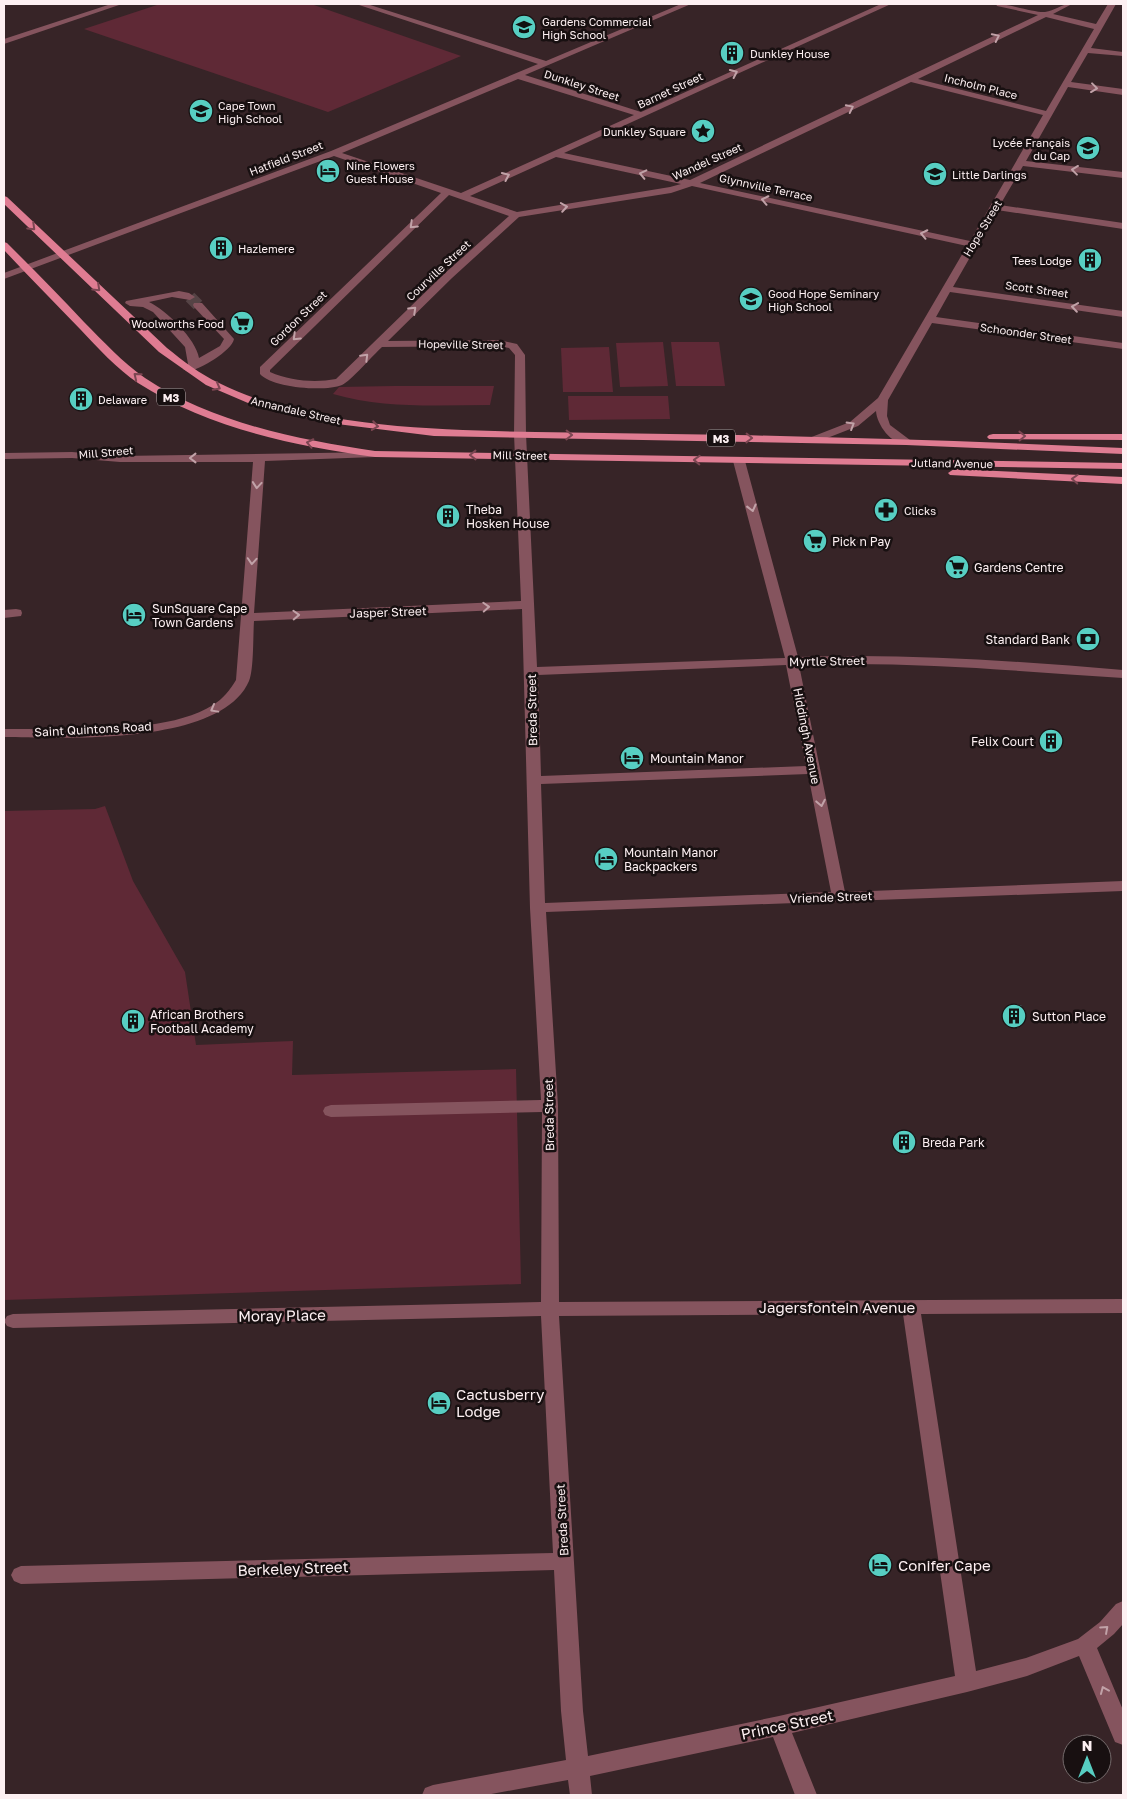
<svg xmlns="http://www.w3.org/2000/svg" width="1127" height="1799" viewBox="0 0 1127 1799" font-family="'Golos Text',sans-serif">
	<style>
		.green { fill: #5f2936 }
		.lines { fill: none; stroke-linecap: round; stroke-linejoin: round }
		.minor-tunnel { stroke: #554345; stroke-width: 12; stroke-dasharray: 12 5.5; stroke-linecap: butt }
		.minor { fill: #85545e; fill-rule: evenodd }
		.major { fill: #df7c92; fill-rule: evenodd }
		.oneway { stroke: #c1a2a8 }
		.oneway2 { stroke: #7c4652 }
		.labels { text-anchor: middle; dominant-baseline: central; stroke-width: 5; stroke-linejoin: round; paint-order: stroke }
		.far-poi-label { font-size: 11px; fill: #fdf0f2; stroke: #181011; text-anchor: start }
		.far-street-label { font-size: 11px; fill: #fdf0f2; stroke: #181011 }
		.shield { fill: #181011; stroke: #b8adae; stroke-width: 1 }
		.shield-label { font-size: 11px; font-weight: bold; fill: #fdf0f2 }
		.poi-label { font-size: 12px; fill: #fdf0f2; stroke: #181011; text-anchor: start }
		.street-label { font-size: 12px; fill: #fdf0f2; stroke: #181011 }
		.near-street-label { font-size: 15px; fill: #fdf0f2; stroke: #181011 }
		.near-poi-label { font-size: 15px; fill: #fdf0f2; stroke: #181011; text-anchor: start }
	</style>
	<rect width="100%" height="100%" fill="#372427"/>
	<g class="green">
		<polygon points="160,4 311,4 461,56 328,112 84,29"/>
		<polygon points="663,342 668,386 620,387 616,343"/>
		<polygon points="671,342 719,342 725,386 676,386"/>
		<polygon points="609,347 613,392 563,392 561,348"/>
		<path d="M394 386H494L490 405C437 405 385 409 333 394L339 387Z"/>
		<polygon points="668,396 670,419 569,420 568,396"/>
		<polygon points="105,806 133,881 185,972 196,1045 293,1041 292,1075 516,1069 521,1284 4,1300 4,811 95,809"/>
	</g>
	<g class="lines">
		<polyline class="minor-tunnel" points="190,297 198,305"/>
		<g class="minor">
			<polygon points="111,4 122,4 4,44 4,39"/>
			<path d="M356 4H367L546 61 681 4H691L525 75 641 112 881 4H891L564 153 690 180 1038 15 997 6 996 4C1010 4 1036 13 1045 12 1055 11 1060 4 1072 4L1053 14 1096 24 1108 4H1116L1091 48 1123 52V56L1088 53 1071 82 1123 89V95L1068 87 1026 161 1123 172V178L1023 166 1000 205 1123 223V229L997 210 953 287 1123 311V317L950 292 936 317 1123 343V349L932 323 888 400 887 416 890 425 910 440 912 442 910 444C894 448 877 426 876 411L858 426 817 442H809L807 440 809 438 850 422 878 398 967 246 692 186 671 193 519 217 452 278 388 341 499 340 517 344 525 355 526 434 537 667 785 658 733 461 739 458 745 461 798 657C906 653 1015 661 1123 670V678C1015 671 908 661 799 665L845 892 1123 881V891L546 912 558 1106 559 1302 1123 1299V1313L921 1314 976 1671 1026 1658 1078 1639 1100 1622 1116 1604 1123 1601V1624L1114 1634 1097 1648 1123 1710V1745L1115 1742 1079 1656 1027 1676 967 1692 792 1733 817 1795H795L773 1737 590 1776 592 1795H570L568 1780 486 1795H422L425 1788 433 1785 566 1760 561 1711 554 1570 21 1584 14 1581 11 1575 14 1569 21 1566 553 1553 541 1316 13 1328 7 1326 4 1321 7 1316 13 1314 541 1302 542 1112 331 1117 325 1115 323 1111 325 1107 331 1105 541 1100 530 908 522 609 254 621C253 634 254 670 249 681 221 746 63 738 4 737V729C62 728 164 736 213 705 223 699 230 690 236 680L253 462H120L72 458 4 459V453L72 452 120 456 379 452 381 454 379 456 375 457 265 461 254 613 521 601 514 434 515 355 509 348 499 346 382 347C373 355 351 381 342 385 325 392 272 388 260 374V367L441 193 334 156 4 279V273L331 151 538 64ZM1046 17 1094 29 1046 111 918 79ZM518 79 634 115 461 193 342 153ZM911 82 1043 115 970 241 700 183ZM556 157 681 184 670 187 517 212 470 196ZM449 195 509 216 444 274 336 379C315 383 291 381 270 372V370ZM786 665 806 766 541 776 538 675ZM808 774 831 892 545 903 541 784ZM903 1314 955 1676 779 1716 588 1756 583 1711 559 1316Z"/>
			<path d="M179 291 189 293 195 297 190 300 172 297 149 302C166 310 196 339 199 358L220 346 224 339 194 307 193 305 194 303H202L234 339C232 351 200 369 188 372L183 369 188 364 185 347 153 312 143 307 130 306 125 303 126 301Z"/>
			<polygon points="16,609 21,610 22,613 21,616 4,618 4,610"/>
		</g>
		<g class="major">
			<path d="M4 196 7 197 167 348C183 361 200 374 219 383 309 428 438 430 536 432 603 433 670 434 737 435 866 438 994 442 1123 448V454L906 445 434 436 329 423 248 403 206 385 159 352 4 204Z"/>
			<path d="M4 242 7 243C33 269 59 295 84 322 103 341 123 363 145 378 211 422 298 440 375 451L1123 463V469L375 457C294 446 208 428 138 383 117 369 98 348 80 329 55 303 29 277 4 250Z"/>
			<polygon points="993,434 1123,434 1123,440 989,439 987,437 989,435"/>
			<polygon points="954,469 1123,477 1123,484 950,475 948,473"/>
		</g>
	</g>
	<defs><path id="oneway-chevron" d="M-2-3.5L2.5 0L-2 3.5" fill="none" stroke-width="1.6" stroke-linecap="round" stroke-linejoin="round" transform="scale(1.25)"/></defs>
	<g class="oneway">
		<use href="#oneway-chevron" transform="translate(996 37) rotate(-26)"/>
		<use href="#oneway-chevron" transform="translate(734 73) rotate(-25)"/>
		<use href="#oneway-chevron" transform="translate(1094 88) rotate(7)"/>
		<use href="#oneway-chevron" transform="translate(850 108) rotate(-26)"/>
		<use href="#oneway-chevron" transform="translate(1075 170) rotate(-173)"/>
		<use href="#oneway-chevron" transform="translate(643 174) rotate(-167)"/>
		<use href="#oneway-chevron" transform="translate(506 176) rotate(-24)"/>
		<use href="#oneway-chevron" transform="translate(765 200) rotate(-168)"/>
		<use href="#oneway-chevron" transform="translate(564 207) rotate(-9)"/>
		<use href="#oneway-chevron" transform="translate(413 225) rotate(136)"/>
		<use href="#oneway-chevron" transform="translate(924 234) rotate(-168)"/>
		<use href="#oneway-chevron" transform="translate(1075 307) rotate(-172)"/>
		<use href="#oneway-chevron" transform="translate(413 310) rotate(-44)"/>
		<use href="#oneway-chevron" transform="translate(296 337) rotate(136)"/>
		<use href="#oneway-chevron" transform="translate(365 357) rotate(-45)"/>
		<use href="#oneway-chevron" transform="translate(851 425) rotate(-31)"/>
		<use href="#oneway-chevron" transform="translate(193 458) rotate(180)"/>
		<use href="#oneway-chevron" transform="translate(257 485) rotate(95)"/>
		<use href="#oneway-chevron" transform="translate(752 508) rotate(76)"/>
		<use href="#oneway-chevron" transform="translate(252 561) rotate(94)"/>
		<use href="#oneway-chevron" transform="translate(486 607) rotate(-3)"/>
		<use href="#oneway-chevron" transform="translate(296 615) rotate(-2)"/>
		<use href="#oneway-chevron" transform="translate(214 709) rotate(151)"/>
		<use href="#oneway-chevron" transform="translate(821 803) rotate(79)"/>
		<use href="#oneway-chevron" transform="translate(1105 1629) rotate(-42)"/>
		<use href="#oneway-chevron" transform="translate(1104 1690) rotate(-113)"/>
	</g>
	<g class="oneway2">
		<use href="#oneway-chevron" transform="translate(32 227) rotate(44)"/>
		<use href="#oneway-chevron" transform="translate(97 288) rotate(43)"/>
		<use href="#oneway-chevron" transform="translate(137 376) rotate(-141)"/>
		<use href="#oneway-chevron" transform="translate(217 387) rotate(28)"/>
		<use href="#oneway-chevron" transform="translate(375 426) rotate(9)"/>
		<use href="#oneway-chevron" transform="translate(569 435) rotate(1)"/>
		<use href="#oneway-chevron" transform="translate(1022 436) rotate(-1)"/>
		<use href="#oneway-chevron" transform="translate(749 438) rotate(1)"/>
		<use href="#oneway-chevron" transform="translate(310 443) rotate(-168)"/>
		<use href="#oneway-chevron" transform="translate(473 455) rotate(-180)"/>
		<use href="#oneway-chevron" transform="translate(697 460) rotate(-178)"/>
		<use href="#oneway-chevron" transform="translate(1075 479) rotate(-177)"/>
	</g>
	<defs>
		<g id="school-disc" transform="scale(1.25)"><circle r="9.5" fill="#57cec2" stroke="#181011"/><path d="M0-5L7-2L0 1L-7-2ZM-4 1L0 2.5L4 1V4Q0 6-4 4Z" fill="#111"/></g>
		<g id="building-disc" transform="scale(1.25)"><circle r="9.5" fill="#57cec2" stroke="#181011"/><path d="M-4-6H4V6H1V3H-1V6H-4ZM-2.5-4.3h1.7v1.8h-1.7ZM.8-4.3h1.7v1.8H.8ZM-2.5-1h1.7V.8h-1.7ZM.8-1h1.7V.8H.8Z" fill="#111"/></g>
		<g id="sight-disc" transform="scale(1.25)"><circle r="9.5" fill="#57cec2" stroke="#181011"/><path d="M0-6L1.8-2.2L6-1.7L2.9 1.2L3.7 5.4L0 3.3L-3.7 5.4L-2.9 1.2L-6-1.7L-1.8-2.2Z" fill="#111"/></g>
		<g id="hotel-disc" transform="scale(1.25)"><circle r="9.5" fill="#57cec2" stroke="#181011"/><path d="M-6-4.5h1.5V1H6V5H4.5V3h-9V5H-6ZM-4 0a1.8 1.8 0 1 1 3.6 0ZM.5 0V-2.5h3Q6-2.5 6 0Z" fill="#111"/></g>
		<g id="supermarket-disc" transform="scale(1.25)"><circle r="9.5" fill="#57cec2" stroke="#181011"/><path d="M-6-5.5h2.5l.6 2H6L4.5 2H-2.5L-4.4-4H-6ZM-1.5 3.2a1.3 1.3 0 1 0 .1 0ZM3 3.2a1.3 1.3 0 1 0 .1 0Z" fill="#111"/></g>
		<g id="pharmacy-disc" transform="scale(1.25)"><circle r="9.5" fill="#57cec2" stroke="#181011"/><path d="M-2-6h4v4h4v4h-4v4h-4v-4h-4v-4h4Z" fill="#111"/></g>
		<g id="bank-disc" transform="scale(1.25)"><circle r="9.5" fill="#57cec2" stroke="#181011"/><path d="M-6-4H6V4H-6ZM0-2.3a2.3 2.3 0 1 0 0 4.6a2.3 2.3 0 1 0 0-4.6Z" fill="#111"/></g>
	</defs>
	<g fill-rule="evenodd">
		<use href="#school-disc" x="524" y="27"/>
		<use href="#building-disc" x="732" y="53"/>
		<use href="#school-disc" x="201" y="111"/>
		<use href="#sight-disc" x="703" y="131"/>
		<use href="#school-disc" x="1088" y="148"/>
		<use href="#hotel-disc" x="328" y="171"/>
		<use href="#school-disc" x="935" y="174"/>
		<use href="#building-disc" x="221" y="248"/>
		<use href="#building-disc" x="1090" y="260"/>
		<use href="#school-disc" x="751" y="299"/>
		<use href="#supermarket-disc" x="242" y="323"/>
		<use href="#building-disc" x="81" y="399"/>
		<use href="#pharmacy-disc" x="886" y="510"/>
		<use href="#building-disc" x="448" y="516"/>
		<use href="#supermarket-disc" x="815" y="541"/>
		<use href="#supermarket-disc" x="957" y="567"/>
		<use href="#hotel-disc" x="134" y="615"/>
		<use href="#bank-disc" x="1088" y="639"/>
		<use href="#building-disc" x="1051" y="741"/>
		<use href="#hotel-disc" x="632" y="758"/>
		<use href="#hotel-disc" x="606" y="859"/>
		<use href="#building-disc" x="1014" y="1016"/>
		<use href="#building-disc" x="133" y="1021"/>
		<use href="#building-disc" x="904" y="1142"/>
		<use href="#hotel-disc" x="439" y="1403"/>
		<use href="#hotel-disc" x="880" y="1565"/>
	</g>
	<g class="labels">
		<g class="far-poi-label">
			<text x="542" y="21">Gardens Commercial<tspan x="542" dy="13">High School</tspan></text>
			<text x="750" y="53">Dunkley House</text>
			<text x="218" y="105">Cape Town<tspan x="218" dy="13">High School</tspan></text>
			<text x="686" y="131" text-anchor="end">Dunkley Square</text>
			<text x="1070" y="142" text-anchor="end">Lycée Français<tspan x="1070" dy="13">du Cap</tspan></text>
			<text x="346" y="165">Nine Flowers<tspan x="346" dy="13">Guest House</tspan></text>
			<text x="952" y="174">Little Darlings</text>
			<text x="238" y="248">Hazlemere</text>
			<text x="1072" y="260" text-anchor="end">Tees Lodge</text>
			<text x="768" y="293">Good Hope Seminary<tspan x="768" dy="13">High School</tspan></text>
			<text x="224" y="323" text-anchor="end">Woolworths Food</text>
			<text x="98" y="399">Delaware</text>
			<text x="904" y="510">Clicks</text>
		</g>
		<g class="far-street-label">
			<text transform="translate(582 85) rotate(18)">Dunkley Street</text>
			<text transform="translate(981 86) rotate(14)">Incholm Place</text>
			<text transform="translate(670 90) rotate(-25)">Barnet Street</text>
			<text transform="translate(286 158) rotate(-21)">Hatfield Street</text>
			<text transform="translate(707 161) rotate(-24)">Wandel Street</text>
			<text transform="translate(766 187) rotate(12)">Glynnville Terrace</text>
			<text transform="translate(982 228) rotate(-59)">Hope Street</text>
			<text transform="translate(438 270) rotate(-43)">Courville Street</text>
			<text transform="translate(1037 289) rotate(8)">Scott Street</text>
			<text transform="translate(298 318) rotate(-44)">Gordon Street</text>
			<text transform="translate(1026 333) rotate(8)">Schoonder Street</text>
			<text transform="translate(461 344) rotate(1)">Hopeville Street</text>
			<text transform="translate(296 410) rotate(13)">Annandale Street</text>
			<text transform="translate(106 452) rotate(-5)">Mill Street</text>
			<text transform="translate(520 455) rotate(1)">Mill Street</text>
			<text transform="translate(952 463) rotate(1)">Jutland Avenue</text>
		</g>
		<g class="shield">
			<rect x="157" y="388.5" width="28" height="17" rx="4"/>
			<rect x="707" y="429.5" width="28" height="17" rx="4"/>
		</g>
		<g class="shield-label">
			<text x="171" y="397">M3</text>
			<text x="721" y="438">M3</text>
		</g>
		<g class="poi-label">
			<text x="466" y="509">Theba<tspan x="466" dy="14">Hosken House</tspan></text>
			<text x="832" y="541">Pick n Pay</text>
			<text x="974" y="567">Gardens Centre</text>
			<text x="152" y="608">SunSquare Cape<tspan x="152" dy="14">Town Gardens</tspan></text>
			<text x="1070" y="639" text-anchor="end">Standard Bank</text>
			<text x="1034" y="741" text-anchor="end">Felix Court</text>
			<text x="650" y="758">Mountain Manor</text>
			<text x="624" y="852">Mountain Manor<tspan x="624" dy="14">Backpackers</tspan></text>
			<text x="150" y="1014">African Brothers<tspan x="150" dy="14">Football Academy</tspan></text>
			<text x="1032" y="1016">Sutton Place</text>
			<text x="922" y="1142">Breda Park</text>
		</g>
		<g class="street-label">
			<text transform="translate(388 612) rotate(-2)">Jasper Street</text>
			<text transform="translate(827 661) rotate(-1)">Myrtle Street</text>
			<text transform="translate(532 710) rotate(-91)">Breda Street</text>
			<text transform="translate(93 729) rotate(-3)">Saint Quintons Road</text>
			<text transform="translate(807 736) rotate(79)">Hiddingh Avenue</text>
			<text transform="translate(831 897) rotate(-2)">Vriende Street</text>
			<text transform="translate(549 1115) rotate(-91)">Breda Street</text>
			<text transform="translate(562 1520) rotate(-93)">Breda Street</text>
		</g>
		<g class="near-street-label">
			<text x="837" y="1307">Jagersfontein Avenue</text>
			<text transform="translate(282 1315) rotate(-1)">Moray Place</text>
			<text transform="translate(293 1568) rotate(-2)">Berkeley Street</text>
			<text transform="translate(787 1724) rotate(-12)">Prince Street</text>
		</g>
		<g class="near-poi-label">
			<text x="456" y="1394">Cactusberry<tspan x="456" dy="17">Lodge</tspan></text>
			<text x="898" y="1565">Conifer Cape</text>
		</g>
	</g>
	<rect width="1127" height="1799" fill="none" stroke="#fdf0f2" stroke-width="10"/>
	<g transform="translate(1087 1759)"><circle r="24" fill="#181011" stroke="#746a6b"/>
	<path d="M0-4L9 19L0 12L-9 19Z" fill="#57cec2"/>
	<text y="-8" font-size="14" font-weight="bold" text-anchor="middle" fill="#fdf0f2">N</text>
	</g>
</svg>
